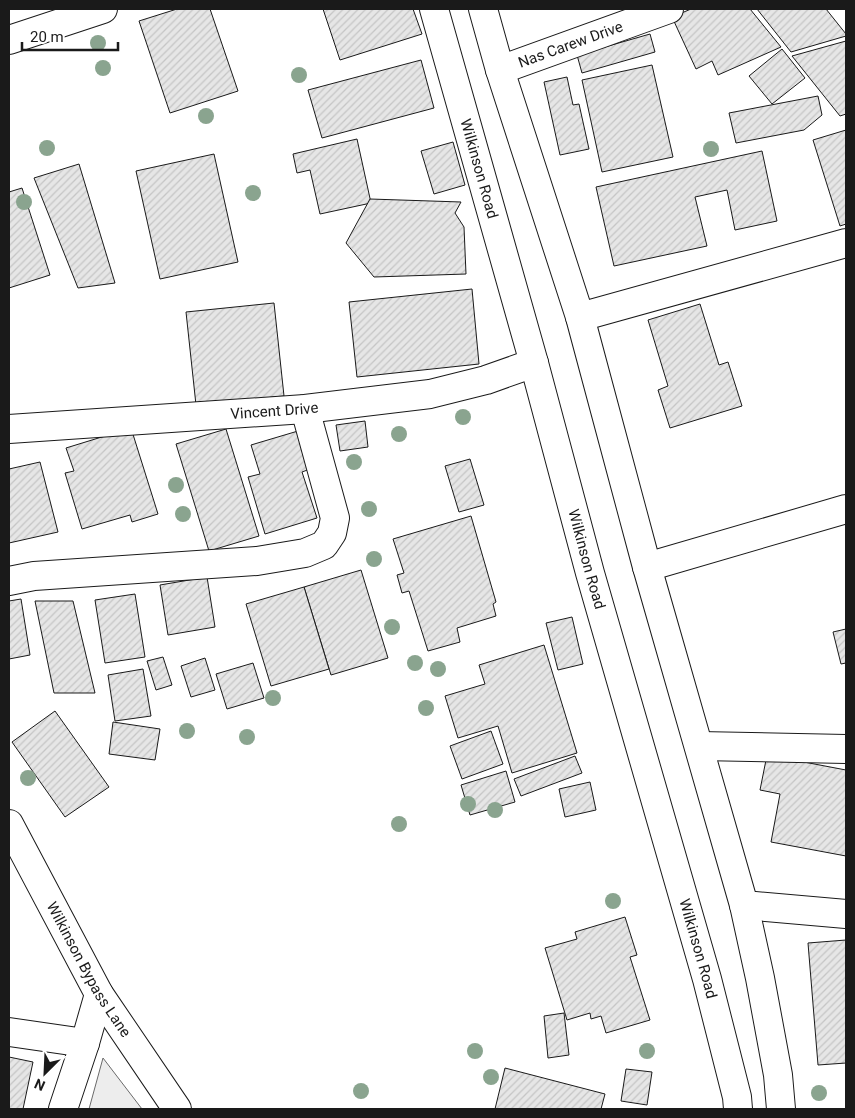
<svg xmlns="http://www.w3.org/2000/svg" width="855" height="1118" viewBox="0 0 855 1118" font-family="Roboto,sans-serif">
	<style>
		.parking { fill: #ededed; stroke: #6a6a6a }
		.building { fill: url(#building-hatch); stroke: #1a1a1a }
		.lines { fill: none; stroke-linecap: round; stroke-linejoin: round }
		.minor-casing { stroke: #1a1a1a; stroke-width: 30 }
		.primary-casing { stroke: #1a1a1a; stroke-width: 30 }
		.minor { stroke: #fff; stroke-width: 28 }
		.primary { stroke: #fff; stroke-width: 28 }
		.tree { fill: #8aa48f }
		.labels { text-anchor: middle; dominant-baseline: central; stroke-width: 4; stroke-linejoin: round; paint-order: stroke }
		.street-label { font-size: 15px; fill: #1a1a1a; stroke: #fff }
	</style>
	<defs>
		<pattern id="building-hatch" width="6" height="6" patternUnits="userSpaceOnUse" patternTransform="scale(1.25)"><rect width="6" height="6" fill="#e6e6e6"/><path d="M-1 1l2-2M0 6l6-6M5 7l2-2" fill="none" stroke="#c5c5c5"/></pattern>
	</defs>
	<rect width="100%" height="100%" fill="#fff"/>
	<polygon class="parking" points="103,1058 142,1109 89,1109"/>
	<g class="building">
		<polygon points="177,9 210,9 238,91 170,113 139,21"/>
		<polygon points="323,9 413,9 422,34 340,60"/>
		<polygon points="691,9 750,9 781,47 718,75 712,61 696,69 672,17"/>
		<polygon points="757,9 826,9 846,34 846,36 791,52"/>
		<polygon points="650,34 655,52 582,73 577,55"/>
		<polygon points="846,41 846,114 840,116 792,56"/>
		<polygon points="782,49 805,78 772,104 749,76"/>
		<polygon points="421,60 434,108 322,138 308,90"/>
		<polygon points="652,65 673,157 602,172 582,80"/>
		<polygon points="567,77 573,105 579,104 589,149 560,155 544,82"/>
		<polygon points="818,96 822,115 804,130 736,143 729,113"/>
		<polygon points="846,130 846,224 840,226 813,140"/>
		<polygon points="357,139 371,203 320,214 310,170 297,173 293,154"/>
		<polygon points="453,142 465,185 434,194 421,151"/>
		<polygon points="762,151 777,221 735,230 727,190 695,197 707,246 614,266 596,187"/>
		<polygon points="214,154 238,262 160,279 136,171"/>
		<polygon points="79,164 115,283 78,288 34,178"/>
		<polygon points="22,188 50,275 9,288 9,192"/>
		<polygon points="370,199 461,202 455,213 464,227 466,274 374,277 346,243"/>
		<polygon points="472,289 479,364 357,377 349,302"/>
		<polygon points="274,303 284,396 196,405 186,312"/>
		<polygon points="700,304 719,365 728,362 742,406 670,428 658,390 668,386 648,320"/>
		<polygon points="365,421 368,447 340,451 336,425"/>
		<polygon points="131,428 158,514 132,522 130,515 82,529 65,473 74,471 66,448"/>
		<polygon points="226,429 259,536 209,551 176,444"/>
		<polygon points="298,431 310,469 302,472 317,518 265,534 248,477 260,474 251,445"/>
		<polygon points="470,459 484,505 459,512 445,466"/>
		<polygon points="40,462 58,532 9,543 9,469"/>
		<polygon points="471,516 496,602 493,604 496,616 457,628 460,642 428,651 409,591 402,593 397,575 404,573 393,539"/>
		<polygon points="361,570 388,658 331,675 304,587"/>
		<polygon points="207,577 215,627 168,635 160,585"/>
		<polygon points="304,587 329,669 271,686 246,604"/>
		<polygon points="135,594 145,657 105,663 95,600"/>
		<polygon points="21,599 30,655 9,659 9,601"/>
		<polygon points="35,601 73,601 95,693 54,693"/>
		<polygon points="572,617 583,664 558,670 546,623"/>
		<polygon points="846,629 846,663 841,664 833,632"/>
		<polygon points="544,645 577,753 512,773 498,726 458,738 445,696 485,684 479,665"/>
		<polygon points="163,657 172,685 156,690 147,661"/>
		<polygon points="205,658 215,690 191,697 181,666"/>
		<polygon points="253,663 264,698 227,709 216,674"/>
		<polygon points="143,669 151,716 115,721 108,675"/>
		<polygon points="55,711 109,787 65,817 12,742"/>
		<polygon points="113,722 160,729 155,760 109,754"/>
		<polygon points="491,731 503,764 462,779 450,746"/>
		<polygon points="767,755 846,770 846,856 771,842 780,794 760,790"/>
		<polygon points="575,756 582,773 521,796 514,779"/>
		<polygon points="506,771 515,802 470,815 461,785"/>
		<polygon points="590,782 596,810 565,817 559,789"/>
		<polygon points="625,917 637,955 630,957 650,1020 606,1033 601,1016 591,1019 590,1013 567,1020 545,948 577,939 575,932"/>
		<polygon points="846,940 846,1063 818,1065 808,943"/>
		<polygon points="564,1013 569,1055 548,1058 544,1016"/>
		<polygon points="9,1057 33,1062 23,1109 9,1109"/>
		<polygon points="505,1068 605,1094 601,1109 495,1109"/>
		<polygon points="626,1069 652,1072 647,1105 621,1101"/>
	</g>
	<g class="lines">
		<g class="minor-casing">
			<g id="minor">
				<polyline points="9,40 103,9"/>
				<path id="s1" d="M500 70 669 9"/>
				<polyline points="580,317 846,243"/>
				<path id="s2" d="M9 429 305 409 430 394 486 380 534 363"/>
				<polyline points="647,567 846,509"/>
				<polyline points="9,581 34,576 257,561 305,553 324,545 332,533 335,518 305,409"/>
				<polyline points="699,746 846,749"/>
				<path id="s3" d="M9 824 99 994 177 1109"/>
				<polyline points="744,905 846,914"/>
				<polyline points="9,1032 85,1043"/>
				<polyline points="63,1109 85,1043 99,994"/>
			</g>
		</g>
		<g class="primary-casing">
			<g id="primary">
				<path id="s4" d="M434 9 534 363 590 573 707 979 737 1097 738 1109"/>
				<polyline points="483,9 500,70 580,317 647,567 744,905 760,978 778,1075 781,1109"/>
			</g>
		</g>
		<use href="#minor" class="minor"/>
		<use href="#primary" class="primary"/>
	</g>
	<g class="tree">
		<circle cx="98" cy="43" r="8"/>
		<circle cx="103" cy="68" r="8"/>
		<circle cx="299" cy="75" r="8"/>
		<circle cx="206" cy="116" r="8"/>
		<circle cx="47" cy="148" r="8"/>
		<circle cx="711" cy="149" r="8"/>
		<circle cx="253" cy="193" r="8"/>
		<circle cx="24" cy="202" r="8"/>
		<circle cx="463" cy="417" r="8"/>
		<circle cx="399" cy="434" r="8"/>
		<circle cx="354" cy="462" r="8"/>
		<circle cx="176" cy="485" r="8"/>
		<circle cx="369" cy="509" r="8"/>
		<circle cx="183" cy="514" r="8"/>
		<circle cx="374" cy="559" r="8"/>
		<circle cx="392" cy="627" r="8"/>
		<circle cx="415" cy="663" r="8"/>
		<circle cx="438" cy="669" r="8"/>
		<circle cx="273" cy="698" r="8"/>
		<circle cx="426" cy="708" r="8"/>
		<circle cx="187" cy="731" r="8"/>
		<circle cx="247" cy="737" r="8"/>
		<circle cx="28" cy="778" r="8"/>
		<circle cx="468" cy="804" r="8"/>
		<circle cx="495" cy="810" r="8"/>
		<circle cx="399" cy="824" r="8"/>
		<circle cx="613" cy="901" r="8"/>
		<circle cx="475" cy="1051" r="8"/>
		<circle cx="647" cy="1051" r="8"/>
		<circle cx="491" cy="1077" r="8"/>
		<circle cx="361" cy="1091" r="8"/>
		<circle cx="819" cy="1093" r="8"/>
	</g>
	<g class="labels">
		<g class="street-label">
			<text stroke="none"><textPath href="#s1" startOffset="75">Nas Carew Drive</textPath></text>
			<text stroke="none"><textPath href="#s4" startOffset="166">Wilkinson Road</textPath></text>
			<text stroke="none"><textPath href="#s2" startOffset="266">Vincent Drive</textPath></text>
			<text stroke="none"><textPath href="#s4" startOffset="571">Wilkinson Road</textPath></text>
			<text stroke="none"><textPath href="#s4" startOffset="976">Wilkinson Road</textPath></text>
			<text stroke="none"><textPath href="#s3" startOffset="166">Wilkinson Bypass Lane</textPath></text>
		</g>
	</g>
	<rect width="855" height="1118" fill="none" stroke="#1a1a1a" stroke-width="20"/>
	<g transform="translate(45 1073) rotate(204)" stroke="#ffffff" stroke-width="4" paint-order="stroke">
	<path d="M0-4L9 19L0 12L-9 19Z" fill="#1a1a1a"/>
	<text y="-8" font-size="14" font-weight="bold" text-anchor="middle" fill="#1a1a1a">N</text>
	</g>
	<path d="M22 42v8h96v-8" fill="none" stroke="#1a1a1a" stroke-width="2.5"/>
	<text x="30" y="42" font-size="15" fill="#1a1a1a" stroke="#ffffff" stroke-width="4" paint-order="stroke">20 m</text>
</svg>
